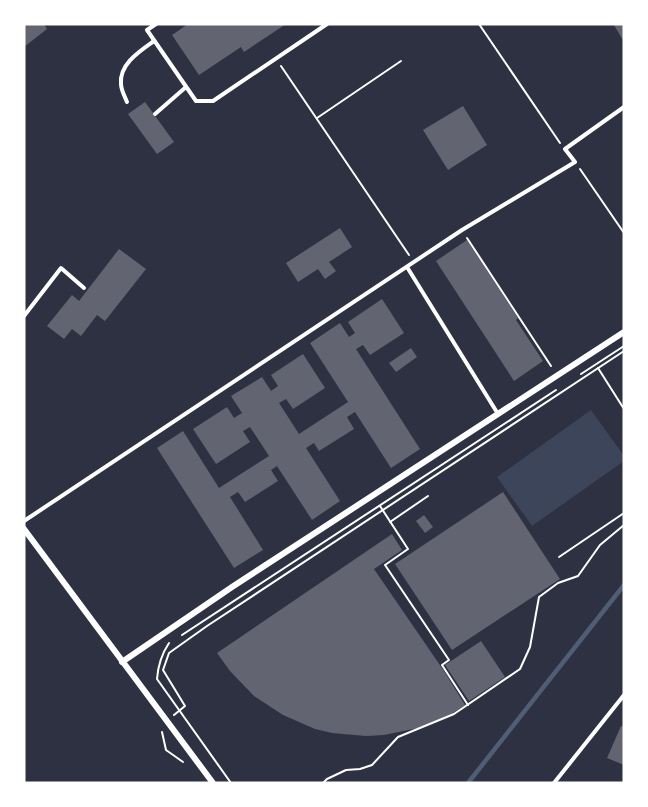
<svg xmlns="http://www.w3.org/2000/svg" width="648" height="807" viewBox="0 0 648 807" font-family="'Public Sans',sans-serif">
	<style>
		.green { fill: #3c4559 }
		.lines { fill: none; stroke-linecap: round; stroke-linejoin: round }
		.stream { stroke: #4f5d75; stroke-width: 4.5 }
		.building { fill: #626471 }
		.path { stroke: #fff; stroke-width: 2 }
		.service { stroke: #fff; stroke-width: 4 }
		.minor { stroke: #fff; stroke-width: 6 }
	</style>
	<rect width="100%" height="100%" fill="#2d3142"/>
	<polygon class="green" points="591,410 624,456 624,461 532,526 497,477"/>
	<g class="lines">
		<polyline class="stream" points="468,783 624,585"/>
	</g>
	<g class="building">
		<polygon points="24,24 44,24 47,29 24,47"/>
		<polygon points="188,24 286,24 244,52 241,47 199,75 172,35"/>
		<polygon points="616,24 624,24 624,42 614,25"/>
		<polygon points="145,102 174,142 157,154 128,114"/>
		<polygon points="463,106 487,145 448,170 423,130"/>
		<polygon points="340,228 352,247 329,262 336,271 325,279 318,269 298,282 286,263"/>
		<polygon points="467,240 518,318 516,320 543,361 514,381 436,261"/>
		<polygon points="119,249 146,269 105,321 97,315 81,336 72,329 64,339 47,326 72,295 79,301"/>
		<polygon points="382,299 404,333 370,355 363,345 356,349 420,449 391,468 355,412 347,417 354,429 319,451 314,443 306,448 340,501 312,520 277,466 271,470 278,481 245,502 238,492 230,497 263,550 234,568 157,448 183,431 219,488 269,456 250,427 243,431 250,442 216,464 193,429 227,407 234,418 242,413 231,396 262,377 271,391 278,386 271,375 303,354 325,388 293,409 286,399 279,403 299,434 348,402 310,343 340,323 349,337 355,333 348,322"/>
		<polygon points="411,348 417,357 396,372 389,363"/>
		<polygon points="503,492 560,579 452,650 395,564"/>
		<polygon points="424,515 433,527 425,533 416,521"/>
		<polygon points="392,534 402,550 374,569 444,671 465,705 450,715 418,728 384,735 366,736 332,733 315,729 283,715 254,696 230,671 217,653"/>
		<polygon points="481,641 505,677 469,701 445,665"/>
		<polygon points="621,726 624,727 624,765 607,758"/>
	</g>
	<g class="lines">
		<g class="path">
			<polyline points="479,24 560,143"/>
			<polyline points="281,66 409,255"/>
			<polyline points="317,118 401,61"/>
			<polyline points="580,169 624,233"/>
			<polyline points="467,238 551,366"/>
			<polyline points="598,368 624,409"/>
			<polyline points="581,374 624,346"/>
			<polyline points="380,506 408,549 385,565 449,660 442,665 468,705"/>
			<polyline points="390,522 428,496"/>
			<polyline points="559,557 624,513"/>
			<polyline points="182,635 556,390"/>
			<path d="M169 643C161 655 158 665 157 679L231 783"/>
			<polyline points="174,715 185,706 163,670 169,653 207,626 624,351"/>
			<polyline points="162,732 166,750 183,762"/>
			<polyline points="323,783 327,779 346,770 360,769 372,765 398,737 454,714 520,669 530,647 539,597 558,583 578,576 600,545 624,525"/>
		</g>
		<g class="service">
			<polyline points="156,24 147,30 196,101 213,101 327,24"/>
			<path d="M127 102C125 97 121 90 121 84 119 64 140 51 154 41"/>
			<polyline points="155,114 186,87"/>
			<polyline points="407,267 498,414"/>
			<polyline points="24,316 61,268 84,288"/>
			<polyline points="24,521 462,230 575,162 565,149 624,107"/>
			<polyline points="554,783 624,695"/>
		</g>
		<g class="minor">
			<polyline points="24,529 213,783"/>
			<polyline points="122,662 232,587 624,332"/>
		</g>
	</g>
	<rect width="648" height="807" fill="none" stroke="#ffffff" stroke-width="51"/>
</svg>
